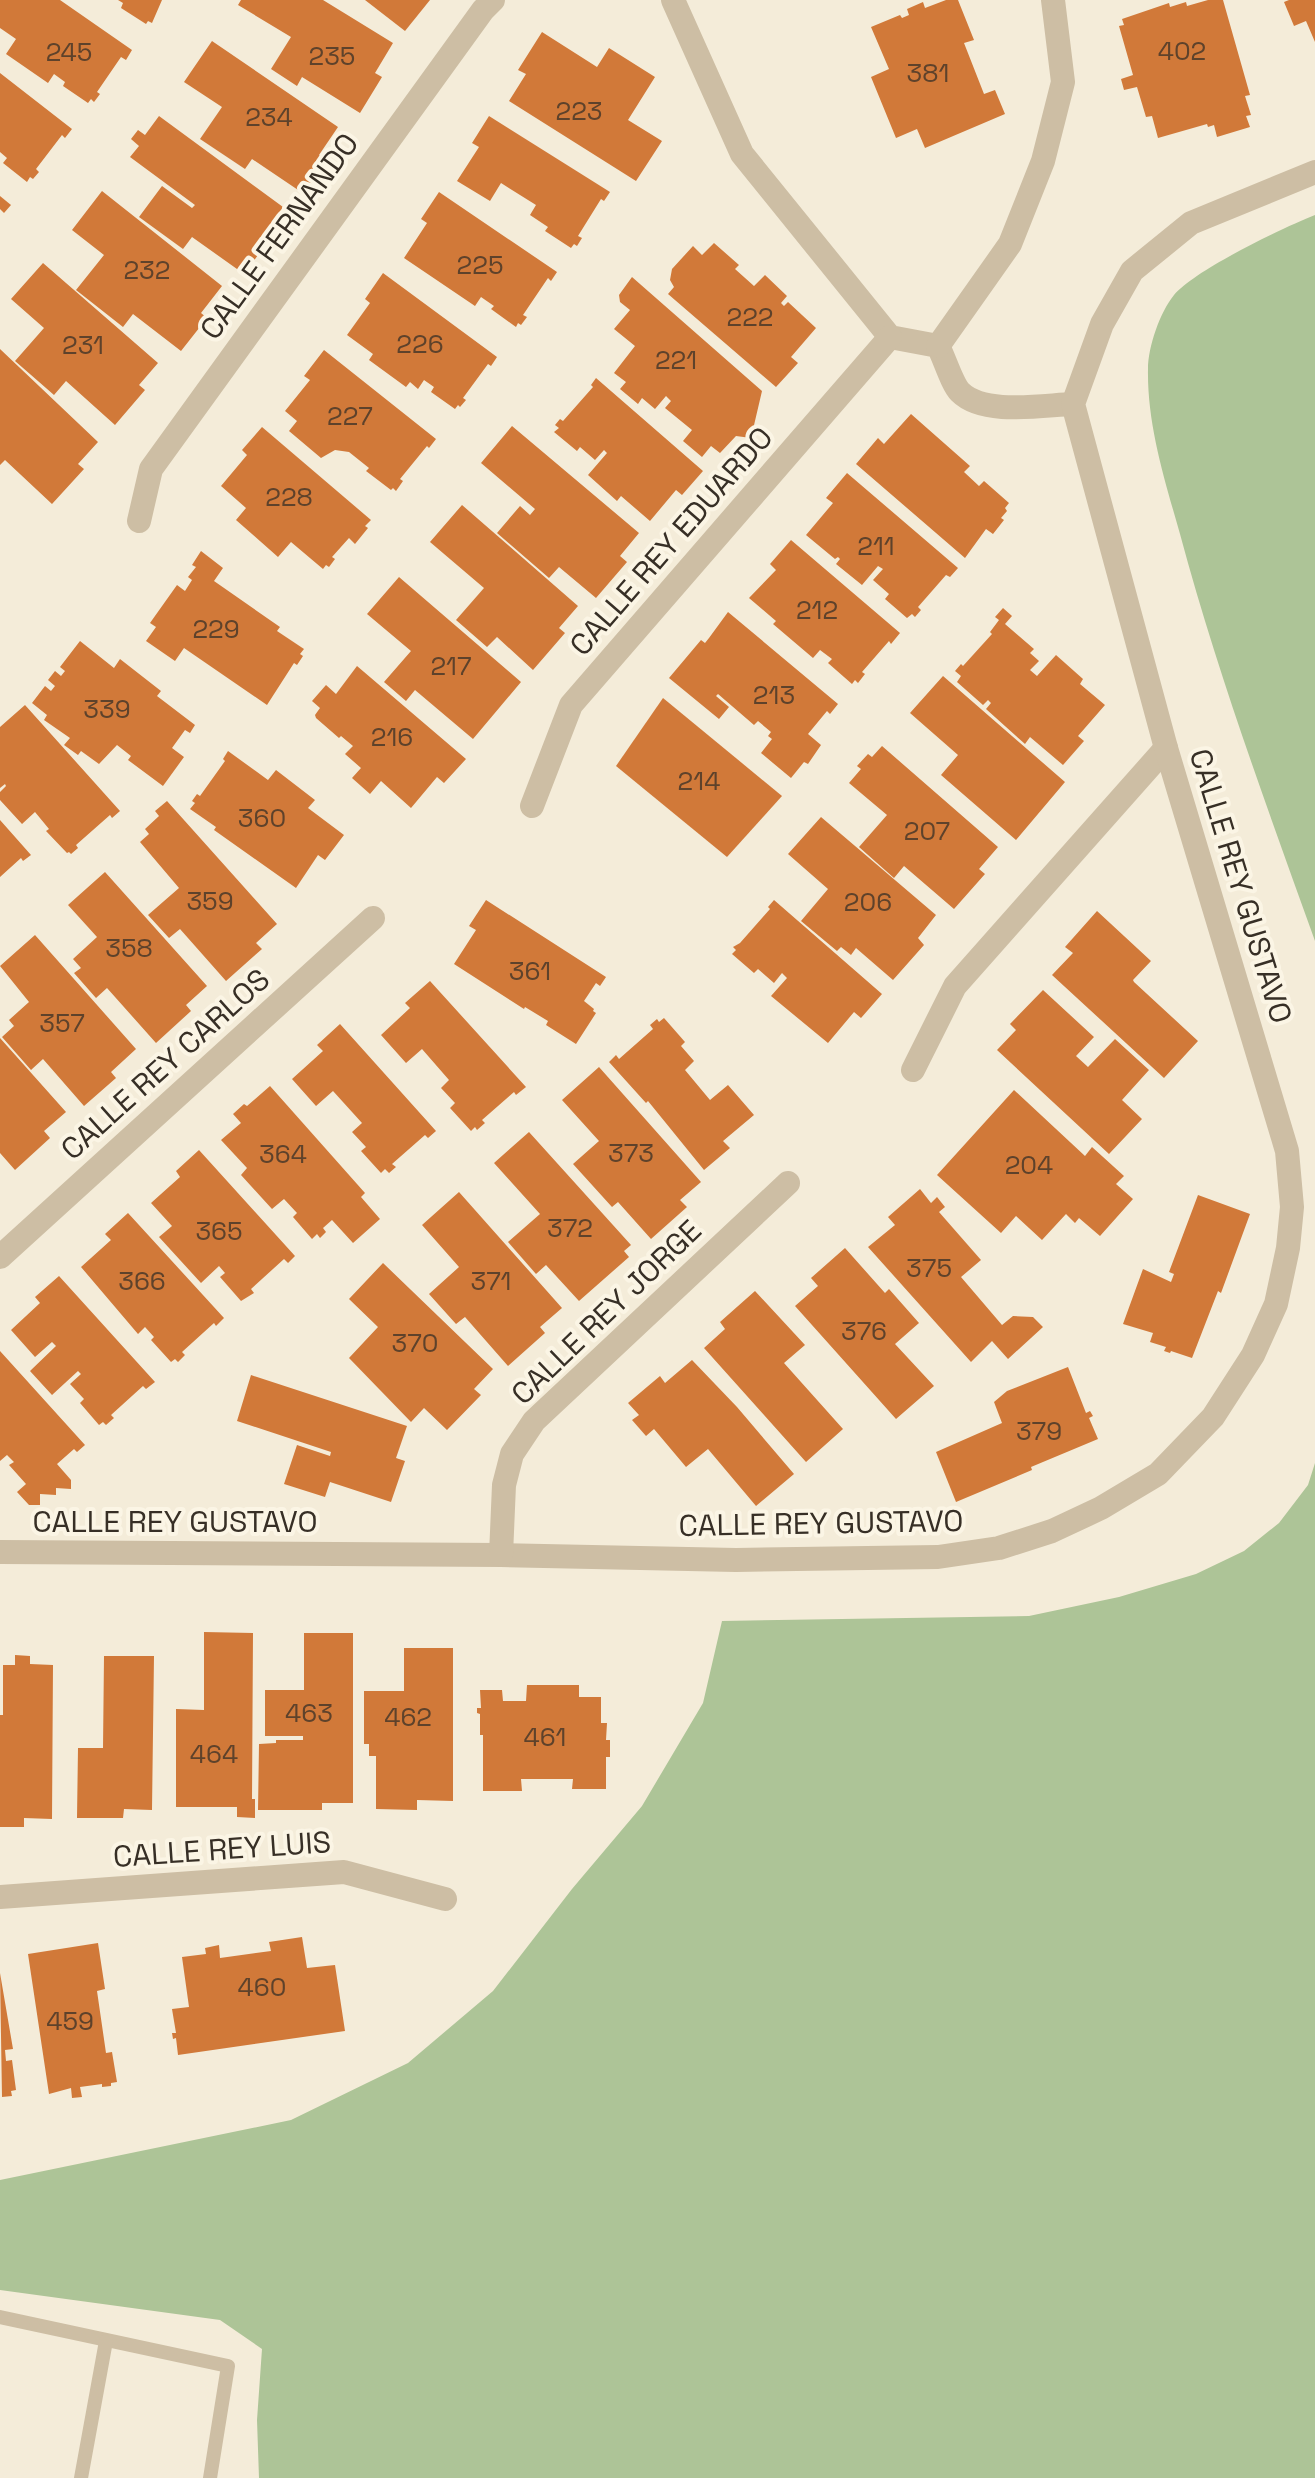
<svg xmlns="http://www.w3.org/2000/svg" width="1315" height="2478" viewBox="0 0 1315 2478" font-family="'Space Grotesk',sans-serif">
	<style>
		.green { fill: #adc497 }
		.building { fill: #d17939 }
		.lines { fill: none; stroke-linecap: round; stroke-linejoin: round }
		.lane { stroke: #cdbea4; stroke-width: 14 }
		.street { stroke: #cdbea4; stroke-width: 24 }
		.labels { text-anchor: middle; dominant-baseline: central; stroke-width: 8; stroke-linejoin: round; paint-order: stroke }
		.number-label { font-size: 26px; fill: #5e422b }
		.street-label { font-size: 30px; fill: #372f26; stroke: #fbf5e5 }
	</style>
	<rect width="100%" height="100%" fill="#f4ecd9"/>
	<g class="green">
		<path d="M1315 215V941C1267 807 1217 672 1180 534 1165 481 1147 425 1148 369 1148 347 1160 312 1174 295 1195 270 1282 228 1315 215Z"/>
		<polygon points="1315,1463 1315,2478 259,2478 257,2420 262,2349 220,2320 0,2290 0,2180 291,2120 408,2063 493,1991 572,1889 642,1806 703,1703 722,1621 1029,1616 1119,1597 1196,1574 1244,1551 1279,1523 1308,1485"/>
	</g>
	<g class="building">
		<polygon points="0,0 60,0 132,50 126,60 121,57 97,92 100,94 94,102 91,99 88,103 63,86 65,82 54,74 48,83 6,54 16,39 0,28"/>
		<polygon points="118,0 162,0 152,23 148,21 146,24 121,8 123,3"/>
		<polygon points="241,0 323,0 393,43 375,73 382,77 360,113 302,77 297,86 271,69 291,37 238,5"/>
		<polygon points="365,0 430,0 405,31"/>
		<polygon points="946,0 958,0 974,40 964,43 984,94 995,90 1005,114 925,148 917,129 896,138 871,77 889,69 871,27 900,15 902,18 909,15 907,9 923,2 925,8"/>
		<polygon points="1208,0 1223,0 1250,95 1245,96 1251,115 1246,116 1250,127 1217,137 1214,125 1208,127 1207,124 1158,138 1152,116 1146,117 1137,87 1124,90 1121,79 1133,75 1119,26 1124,25 1122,19 1169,3 1170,7 1186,2 1187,6"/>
		<polygon points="1289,0 1315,0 1315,42 1306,21 1294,26 1284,2"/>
		<polygon points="542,32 597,67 609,48 655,77 628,120 662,141 636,181 509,101 526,74 518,70"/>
		<polygon points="212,41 338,127 319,155 327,161 304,194 252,159 245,169 200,139 222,107 184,82"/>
		<polygon points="0,73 72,129 65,138 62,135 36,169 39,172 33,179 30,177 27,182 3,163 7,158 0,152"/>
		<polygon points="159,116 283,207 265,232 272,236 244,274 192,237 183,249 139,217 162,186 192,208 195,205 130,157 139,146 131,139 138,130 145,135"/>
		<polygon points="489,116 610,192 604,201 601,199 578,236 582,238 577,246 574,244 571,248 545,231 548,227 530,215 536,205 501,183 490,201 457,181 479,147 472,143"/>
		<polygon points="102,191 222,286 201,313 207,318 181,351 133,314 123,327 76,290 104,255 72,230"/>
		<polygon points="439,192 557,272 551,281 548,278 523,315 527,317 521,325 518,323 516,327 491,309 494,306 481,297 475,306 404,258 427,223 421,219"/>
		<polygon points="0,196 11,205 4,213 0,209"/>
		<polygon points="714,243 739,265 735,269 754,286 765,275 787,296 781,303 784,306 788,302 816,328 791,357 798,363 776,387 668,294 674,287 670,280 672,269 693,246 702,255"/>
		<polygon points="43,263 158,363 139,385 145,390 115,425 66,381 54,395 15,361 44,328 11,299"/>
		<polygon points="383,273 497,357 491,366 488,364 463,398 466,400 460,407 458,405 455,409 431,392 434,387 424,380 418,389 410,382 406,387 369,360 373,354 347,335 370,303 365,299"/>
		<polygon points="632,277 762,391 751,438 736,436 720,453 711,446 702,457 683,441 692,430 665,408 671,401 666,396 655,409 642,398 638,404 620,389 626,382 614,373 635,346 614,329 630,310 620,302 619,295"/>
		<polygon points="0,349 98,442 78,464 84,469 52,504 5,460 0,465"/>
		<polygon points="324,350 436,439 429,448 427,446 400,479 403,481 396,491 393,488 391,490 366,471 369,468 349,452 335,450 321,458 289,431 297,421 285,411 310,380 304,376"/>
		<polygon points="596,378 703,471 682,495 676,490 650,521 621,496 617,501 588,475 607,453 604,450 595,460 580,447 577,451 554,432 559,428 555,425 560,419 563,421 593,387 591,385"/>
		<polygon points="911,414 970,466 964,472 979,486 984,481 1009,503 1005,508 1007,511 1001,518 1004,520 993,534 986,529 965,558 856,464 878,438 884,444"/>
		<polygon points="512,426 639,533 620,556 627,562 596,598 559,567 549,578 497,533 520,506 530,515 535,509 481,463"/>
		<polygon points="262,427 371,520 365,526 368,528 355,544 349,538 332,557 335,559 329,567 326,565 323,569 291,542 278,557 236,520 246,508 221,486 247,455 242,450"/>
		<polygon points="847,473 958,568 950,577 946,575 918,607 921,610 915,617 912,614 907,618 885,599 889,594 873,580 883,569 878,566 862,585 836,564 840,559 838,557 835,559 806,535 833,503 826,498"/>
		<polygon points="462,505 578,606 559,628 565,633 533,670 497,637 487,647 456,620 484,588 430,542"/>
		<polygon points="791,540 900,633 891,644 889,641 862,672 865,674 858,683 855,680 852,684 828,663 832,659 820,650 813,658 773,624 776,621 749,598 776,570 770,564"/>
		<polygon points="201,551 223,568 214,581 280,627 277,631 304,649 300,654 303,656 297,665 294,663 267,705 184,648 175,661 146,641 156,627 150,623 177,585 185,591 192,580 188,577 196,567 192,565"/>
		<polygon points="399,577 521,682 473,739 415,690 406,701 384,682 411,651 367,614"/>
		<polygon points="1003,608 1012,616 1005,624 1034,649 1030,653 1039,661 1030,670 1037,676 1056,655 1083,679 1080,684 1105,705 1078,736 1084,741 1063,765 1030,737 1025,744 986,709 991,703 988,700 983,705 957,682 961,676 955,671 961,664 963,666 992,634 990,632 999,620 995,617"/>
		<polygon points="728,612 838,704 830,714 827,711 808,734 821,745 808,764 804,762 791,778 761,753 772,739 768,736 771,732 758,721 754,725 718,694 716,696 729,707 719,719 669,678 701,640 705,643 709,638"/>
		<polygon points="80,641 114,668 120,659 161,691 157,696 195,725 190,733 185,730 172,748 184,757 163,786 128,760 131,756 117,745 99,764 81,751 78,755 64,745 70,738 44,720 47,715 32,703 45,686 51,691 55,686 48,680 55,671 61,676 65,671 60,667"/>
		<polygon points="357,666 466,759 444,783 437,777 411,808 381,781 370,794 352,778 361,768 345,754 353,746 341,736 339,738 316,718 315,715 320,708 312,701 326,685 336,694"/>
		<polygon points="943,676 1065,782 1016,840 941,775 958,755 910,713"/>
		<polygon points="663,698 782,796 727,857 616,766"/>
		<polygon points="25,705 120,811 112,818 110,815 76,845 78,848 71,854 69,852 67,853 46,831 49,829 35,812 22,824 0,800 0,792 6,786 5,784 0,788 0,727"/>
		<polygon points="882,746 998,847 979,869 985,874 954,909 904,866 894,878 859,847 887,815 849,783 861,769 857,766 868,754 872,757"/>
		<polygon points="228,751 268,780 276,770 315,800 308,808 344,835 325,860 318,855 296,888 214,830 216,827 190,809 195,803 192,801 197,794 200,796 225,761 223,759"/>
		<polygon points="167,801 277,924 256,943 262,949 226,981 180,929 169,938 148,915 179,888 140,842 149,834 145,829 159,816 155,811"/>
		<polygon points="821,817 936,915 918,938 924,945 893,980 856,948 851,955 841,947 837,951 801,921 828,889 788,854"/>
		<polygon points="0,820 31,855 23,861 21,858 0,877"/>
		<polygon points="105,872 207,986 186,1005 191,1011 156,1043 107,988 96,998 74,973 81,968 73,959 97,937 68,905"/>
		<polygon points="486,900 606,977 600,986 596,983 584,1001 594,1009 593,1011 596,1013 576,1044 546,1025 548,1021 525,1007 524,1009 454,964 476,930 469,926"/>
		<polygon points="774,900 882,994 861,1018 854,1012 828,1043 771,996 787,978 782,973 774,983 758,969 754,973 732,954 736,950 733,947 740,943 770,909 768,907"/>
		<polygon points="1097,911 1151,961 1133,980 1134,982 1198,1041 1164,1078 1052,975 1073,953 1065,947"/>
		<polygon points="35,935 136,1049 111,1072 116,1078 84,1106 43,1059 31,1070 2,1037 14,1026 9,1020 29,1002 0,966"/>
		<polygon points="430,981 526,1087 516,1095 514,1092 482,1120 485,1123 477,1130 475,1127 471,1131 450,1108 455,1103 441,1088 449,1080 422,1049 406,1063 381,1035 410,1008 405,1003"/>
		<polygon points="1043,990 1094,1037 1076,1056 1088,1067 1115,1039 1149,1070 1122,1100 1142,1119 1109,1154 997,1050 1016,1030 1010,1024"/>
		<polygon points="664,1018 685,1042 681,1046 694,1061 685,1070 710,1100 728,1085 754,1115 723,1141 730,1148 704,1170 648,1101 646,1103 609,1062 616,1055 619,1059 653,1029 650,1025 657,1019 659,1022"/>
		<polygon points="340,1024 436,1131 428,1138 425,1135 392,1164 396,1167 389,1173 385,1169 381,1173 361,1151 366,1147 352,1132 362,1123 333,1091 316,1106 292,1079 323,1051 317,1045"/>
		<polygon points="0,1038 66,1112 44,1131 50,1138 15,1170 0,1153"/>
		<polygon points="599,1067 701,1182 680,1200 687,1207 651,1239 618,1202 612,1207 573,1164 599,1141 562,1100"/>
		<polygon points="270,1086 365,1193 361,1197 380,1219 353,1243 332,1220 323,1228 326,1232 320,1238 317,1234 312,1239 293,1217 297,1213 284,1199 272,1209 241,1175 247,1168 221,1140 241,1123 233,1114 244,1104 247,1106"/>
		<polygon points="1014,1090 1085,1156 1092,1147 1124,1176 1116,1184 1133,1199 1100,1236 1079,1218 1075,1223 1066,1214 1042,1240 1016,1216 1001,1233 937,1175"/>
		<polygon points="529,1132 631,1245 624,1251 629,1257 579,1301 546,1265 536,1274 508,1242 540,1214 494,1163"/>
		<polygon points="199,1150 295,1256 288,1263 284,1259 251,1289 254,1293 241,1301 220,1277 225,1273 219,1266 201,1283 159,1237 172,1226 151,1203 180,1177 176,1171"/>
		<polygon points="920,1189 931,1203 937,1197 945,1207 939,1212 981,1260 961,1277 1002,1325 1013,1316 1033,1317 1043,1327 1008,1359 992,1341 971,1362 868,1247 895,1225 888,1217"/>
		<polygon points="459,1192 562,1308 540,1327 545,1333 508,1366 465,1317 456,1324 429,1294 459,1267 422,1225"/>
		<polygon points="1198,1195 1250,1214 1221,1293 1218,1291 1192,1358 1171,1351 1170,1353 1164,1351 1166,1347 1150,1342 1153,1333 1123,1324 1143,1269 1171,1282 1174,1274 1169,1272"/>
		<polygon points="128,1213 224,1318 216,1326 214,1323 182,1352 185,1355 178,1362 175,1359 171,1362 151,1340 154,1337 145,1327 138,1334 81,1267 111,1240 105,1234"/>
		<polygon points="845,1248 885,1293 889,1289 919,1323 895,1344 934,1386 896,1419 795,1306 818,1286 811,1278"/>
		<polygon points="383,1263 493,1369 474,1389 481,1395 447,1430 424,1408 411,1422 349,1358 378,1327 349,1299"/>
		<polygon points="59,1276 155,1382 146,1389 143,1386 111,1415 114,1418 106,1425 103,1422 99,1425 80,1403 84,1399 70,1384 81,1374 78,1371 52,1395 30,1371 56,1346 52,1342 35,1357 11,1330 40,1303 35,1297"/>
		<polygon points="755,1291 805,1345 784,1363 843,1429 806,1462 704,1348 725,1329 720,1322"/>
		<polygon points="0,1351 85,1445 77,1452 74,1449 57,1464 71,1480 71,1489 56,1488 56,1495 40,1494 40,1505 29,1505 17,1492 26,1484 9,1465 14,1462 7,1455 0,1461"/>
		<polygon points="692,1360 737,1407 794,1474 756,1506 708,1449 686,1467 654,1429 646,1436 632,1420 639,1415 628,1403 660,1376 665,1383"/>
		<polygon points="1068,1367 1086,1413 1090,1411 1093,1416 1089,1418 1098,1439 1031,1467 1032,1470 956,1502 936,1452 1002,1423 994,1402 1007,1391"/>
		<polygon points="251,1375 407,1426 396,1458 405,1461 391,1502 330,1482 325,1497 284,1484 297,1445 330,1456 331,1452 237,1421"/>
		<polygon points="204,1632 253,1633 252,1799 255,1799 255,1818 237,1817 237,1807 176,1807 176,1709 204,1710"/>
		<polygon points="304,1633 353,1633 353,1803 322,1803 322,1810 258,1810 259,1744 276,1743 276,1740 303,1740 303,1736 265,1736 265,1690 304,1690"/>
		<polygon points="404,1648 453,1648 453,1801 417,1800 417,1810 376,1809 376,1756 369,1756 369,1744 364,1744 364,1691 404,1691"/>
		<polygon points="15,1655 30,1656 30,1664 53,1665 52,1819 24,1818 24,1827 0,1827 0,1715 3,1715 3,1665 15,1665"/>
		<polygon points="104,1656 154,1656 152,1810 124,1809 123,1818 77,1818 78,1748 103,1748"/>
		<polygon points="527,1685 579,1685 579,1697 601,1697 601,1723 607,1723 606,1740 610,1740 610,1757 606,1757 606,1789 572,1789 573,1779 521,1779 522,1791 483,1791 483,1735 480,1735 480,1714 477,1713 477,1708 481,1708 480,1690 502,1690 503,1701 526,1701"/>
		<polygon points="302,1937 307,1968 335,1965 345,2031 178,2055 176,2038 173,2039 172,2033 176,2033 172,2009 189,2007 182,1957 206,1954 205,1948 219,1945 220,1958 271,1951 269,1942"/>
		<polygon points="98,1943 105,1989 97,1991 106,2053 112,2052 117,2082 111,2083 111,2086 102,2087 102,2084 80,2087 82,2097 72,2098 71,2088 49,2094 28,1954"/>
		<polygon points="0,1973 13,2049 5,2050 6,2061 12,2060 16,2090 11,2091 12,2096 2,2097"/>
	</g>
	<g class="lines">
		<g class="lane">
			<polyline points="0,2317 228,2366 210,2478"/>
			<polyline points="81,2478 106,2341"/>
		</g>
		<g class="street">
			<path d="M673 0 742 154 890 337 938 346C944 357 952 384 960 392 984 416 1043 405 1073 404"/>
			<polyline points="938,346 1010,244 1043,161 1063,82 1053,0"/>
			<polyline points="139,521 151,469 483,10 493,0"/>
			<polyline points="532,806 571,705 890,337"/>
			<polyline points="913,1070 955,986 1166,748"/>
			<polyline points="0,1257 373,918"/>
			<polyline points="0,1552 501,1555 736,1560 938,1557 999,1548 1052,1531 1101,1508 1158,1474 1213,1417 1253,1355 1276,1304 1288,1248 1292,1207 1287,1151 1166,748 1073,404 1102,324 1132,271 1191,223 1315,172"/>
			<polyline points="501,1555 504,1485 512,1454 534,1421 788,1183"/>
			<polyline points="0,1897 344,1872 445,1899"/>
		</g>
	</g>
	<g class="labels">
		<g class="number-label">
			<text x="1182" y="51">402</text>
			<text x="69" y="52">245</text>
			<text x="332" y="56">235</text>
			<text x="928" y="73">381</text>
			<text x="579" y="111">223</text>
			<text x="269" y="117">234</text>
			<text x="480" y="265">225</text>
			<text x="147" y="270">232</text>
			<text x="750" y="317">222</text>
			<text x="420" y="344">226</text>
			<text x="83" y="345">231</text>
			<text x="676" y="360">221</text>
			<text x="350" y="416">227</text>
			<text x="289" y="497">228</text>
			<text x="876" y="546">211</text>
			<text x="817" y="610">212</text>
			<text x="216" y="629">229</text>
			<text x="451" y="666">217</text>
			<text x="774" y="695">213</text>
			<text x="107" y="709">339</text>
			<text x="392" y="737">216</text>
			<text x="699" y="781">214</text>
			<text x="262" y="818">360</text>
			<text x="927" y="831">207</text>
			<text x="210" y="901">359</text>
			<text x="868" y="902">206</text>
			<text x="129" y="948">358</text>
			<text x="530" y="971">361</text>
			<text x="62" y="1023">357</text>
			<text x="631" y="1153">373</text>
			<text x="283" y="1154">364</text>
			<text x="1029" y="1165">204</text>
			<text x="570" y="1228">372</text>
			<text x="219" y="1231">365</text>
			<text x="929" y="1268">375</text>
			<text x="142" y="1281">366</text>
			<text x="491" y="1281">371</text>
			<text x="864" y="1331">376</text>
			<text x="415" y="1343">370</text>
			<text x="1039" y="1431">379</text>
			<text x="309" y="1713">463</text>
			<text x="408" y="1717">462</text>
			<text x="545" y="1737">461</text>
			<text x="214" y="1754">464</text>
			<text x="262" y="1987">460</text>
			<text x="70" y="2021">459</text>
		</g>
		<g class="street-label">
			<text transform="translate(279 236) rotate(-54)">CALLE FERNANDO</text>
			<text transform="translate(671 541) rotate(-49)">CALLE REY EDUARDO</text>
			<text transform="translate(1241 886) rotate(73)">CALLE REY GUSTAVO</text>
			<text transform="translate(165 1064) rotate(-42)">CALLE REY CARLOS</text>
			<text transform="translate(606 1312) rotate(-44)">CALLE REY JORGE</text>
			<text x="175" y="1521">CALLE REY GUSTAVO</text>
			<text transform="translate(821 1523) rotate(-1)">CALLE REY GUSTAVO</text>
			<text transform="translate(222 1849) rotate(-4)">CALLE REY LUIS</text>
		</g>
	</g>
</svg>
